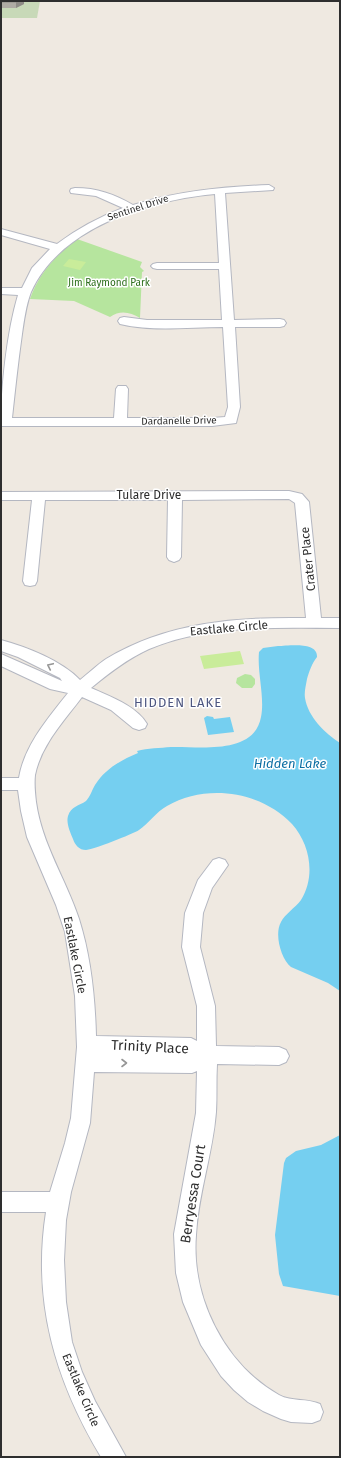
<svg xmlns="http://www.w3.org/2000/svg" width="341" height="1458" viewBox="0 0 341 1458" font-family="'Fira Sans',sans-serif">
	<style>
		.green { fill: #b6e59e }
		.cemetery { fill: #c8d9b8 }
		.pitch { fill: #c9ec9a }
		.water { fill: #75cff0 }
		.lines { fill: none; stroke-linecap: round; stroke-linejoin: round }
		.minor-casing { stroke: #b4b7c1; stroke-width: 2 }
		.minor { fill: #fff; fill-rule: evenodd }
		.wall { fill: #afaba4 }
		.shaded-wall { fill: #8e8b86 }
		.building { fill: #cbc7bf; stroke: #8e8b86 }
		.oneway { stroke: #969696 }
		.labels { text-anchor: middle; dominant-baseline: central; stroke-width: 3; stroke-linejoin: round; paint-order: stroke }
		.far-street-label { font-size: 10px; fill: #2e2e2e; stroke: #fff }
		.far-park-label { font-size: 10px; fill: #2c6e1b; stroke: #fff }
		.street-label { font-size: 12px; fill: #2e2e2e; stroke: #fff }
		.neighbourhood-label { font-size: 13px; letter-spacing: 1px; fill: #4d5680; stroke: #fff }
		.water-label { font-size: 13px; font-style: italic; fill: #0d6fa3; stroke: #fff }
		.near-street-label { font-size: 14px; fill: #2e2e2e; stroke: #fff }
	</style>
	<rect width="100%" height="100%" fill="#efe9e1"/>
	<g class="green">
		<path d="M77 239 142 262 140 267 144 271 142 272 140 318C130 312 120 310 110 317L74 301 30 299C39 273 56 255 77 239Z"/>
		<polygon points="245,674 251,675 255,679 255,684 252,688 242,688 236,683 237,678"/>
	</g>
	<polygon class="cemetery" points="1,1 40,1 37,18 1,18"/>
	<g class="pitch">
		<polygon points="69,259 86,262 80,270 63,266"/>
		<polygon points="240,651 244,664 204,669 200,656"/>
	</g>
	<g class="water">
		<path d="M278 646C288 646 318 641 317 657 312 663 309 672 307 679 306 685 304 692 305 698 308 717 325 733 340 743V991L328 983 291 967C281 959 274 934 281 922 285 914 295 908 301 900 316 876 310 844 292 824 261 791 206 783 167 806 156 812 149 823 139 830 133 834 92 850 86 850 79 850 75 845 73 839 70 832 66 823 68 816 71 806 79 806 86 801 90 797 92 790 95 785 105 769 121 760 138 753L137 751C148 748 160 748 171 747 198 746 254 756 261 717 265 697 257 673 259 652L263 648Z"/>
		<polygon points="207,716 213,717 214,719 230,717 234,732 208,735 204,718"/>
		<polygon points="340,1135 340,1296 283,1286 279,1274 275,1235 284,1163 286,1158 296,1151 321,1145"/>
	</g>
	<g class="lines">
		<g class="minor-casing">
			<g id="minor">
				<path d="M269 185 274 188 273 190 225 193 234 320 280 319 284 320 286 323 284 326 280 327H235L240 407 236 423 212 426H1C1 387 7 332 18 295L1 294V288H22L32 268 50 249 1 235V229L57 244C77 229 99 217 123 208L96 196 71 193 70 191 71 189 75 188C97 188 114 194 133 205 178 191 222 187 269 185ZM215 194 219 263H157L153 264 151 266 153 268 157 269H219L222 320H147L124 317 120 318 118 321 120 324C153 332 189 327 223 327L228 407 225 417 212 418H127L128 389 126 386H118L116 389 114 418H12C15 390 18 362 22 334 24 320 26 305 31 292 60 227 150 200 215 194Z"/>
				<path d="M289 491 302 494 309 502 321 618H340V628C277 628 208 624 149 649 127 659 109 673 91 688 109 696 137 706 147 724L145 728 139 730 133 728 111 710 82 697C64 721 41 745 35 775 34 784 35 793 36 802 42 845 66 879 79 919 91 957 95 997 96 1036L191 1038 197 1041V1006L182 947 185 913 198 880 213 860 219 858 225 860 228 865 212 888 203 913 200 947 215 1006 216 1046 279 1047 286 1050 289 1056 286 1062 279 1065 217 1064C216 1080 217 1096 216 1112 213 1153 198 1194 196 1235 191 1297 224 1364 279 1395 292 1402 307 1398 320 1404L323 1412 320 1420 312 1423 291 1422 281 1419 263 1411 248 1402 234 1390 221 1376 201 1345 183 1302 176 1273 174 1234 196 1113 197 1071 192 1073 94 1072 90 1123 71 1192 66 1220 64 1260 66 1302 72 1342 82 1372 95 1401 126 1457H101C55 1380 32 1302 46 1212H1V1192H50L65 1143 71 1118 77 1047 75 996 65 932 56 905 27 837 21 811 18 790H1V778H19C24 746 48 718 68 693L50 689 1 666V654L62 681 60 678 18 657 1 651V640C27 647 62 661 80 680 89 673 97 665 106 659 167 622 237 617 306 618L295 503 289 499 182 500 181 557 179 560 174 562 169 560 167 557 168 500H45L37 581 35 585 30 586 25 585 23 581 32 500H1V492Z"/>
			</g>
		</g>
		<use href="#minor" class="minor"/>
	</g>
	<polygon class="wall" points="1,1 24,1 24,4 16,8 1,8"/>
	<polygon class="shaded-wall" points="17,1 24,1 24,4 16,8 16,2"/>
	<polygon class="building" points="1,1 17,1 16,2 1,2"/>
	<defs><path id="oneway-chevron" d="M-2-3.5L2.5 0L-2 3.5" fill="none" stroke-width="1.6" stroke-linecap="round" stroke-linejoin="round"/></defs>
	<g class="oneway">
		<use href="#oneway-chevron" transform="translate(50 666) rotate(-155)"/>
		<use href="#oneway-chevron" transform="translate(124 1063)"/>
	</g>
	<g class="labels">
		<g class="far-street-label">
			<text transform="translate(138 208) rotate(-18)">Sentinel Drive</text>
			<text transform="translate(179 421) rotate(-1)">Dardanelle Drive</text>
		</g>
		<g class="far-park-label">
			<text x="109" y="283">Jim Raymond Park</text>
		</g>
		<g class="street-label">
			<text x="149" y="495">Tulare Drive</text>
			<text transform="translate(308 559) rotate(-96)">Crater Place</text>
			<text transform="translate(229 628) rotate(-5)">Eastlake Circle</text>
			<text transform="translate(75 955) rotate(79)">Eastlake Circle</text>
			<text transform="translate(81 1390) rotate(67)">Eastlake Circle</text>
		</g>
		<g class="neighbourhood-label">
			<text x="178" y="702">HIDDEN LAKE</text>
		</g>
		<g class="water-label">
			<text x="290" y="763">Hidden Lake</text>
		</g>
		<g class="near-street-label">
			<text transform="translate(150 1047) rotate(3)">Trinity Place</text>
			<text transform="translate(193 1194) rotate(-81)">Berryessa Court</text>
		</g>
	</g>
	<rect width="341" height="1458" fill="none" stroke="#2e2e2e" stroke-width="4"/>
</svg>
